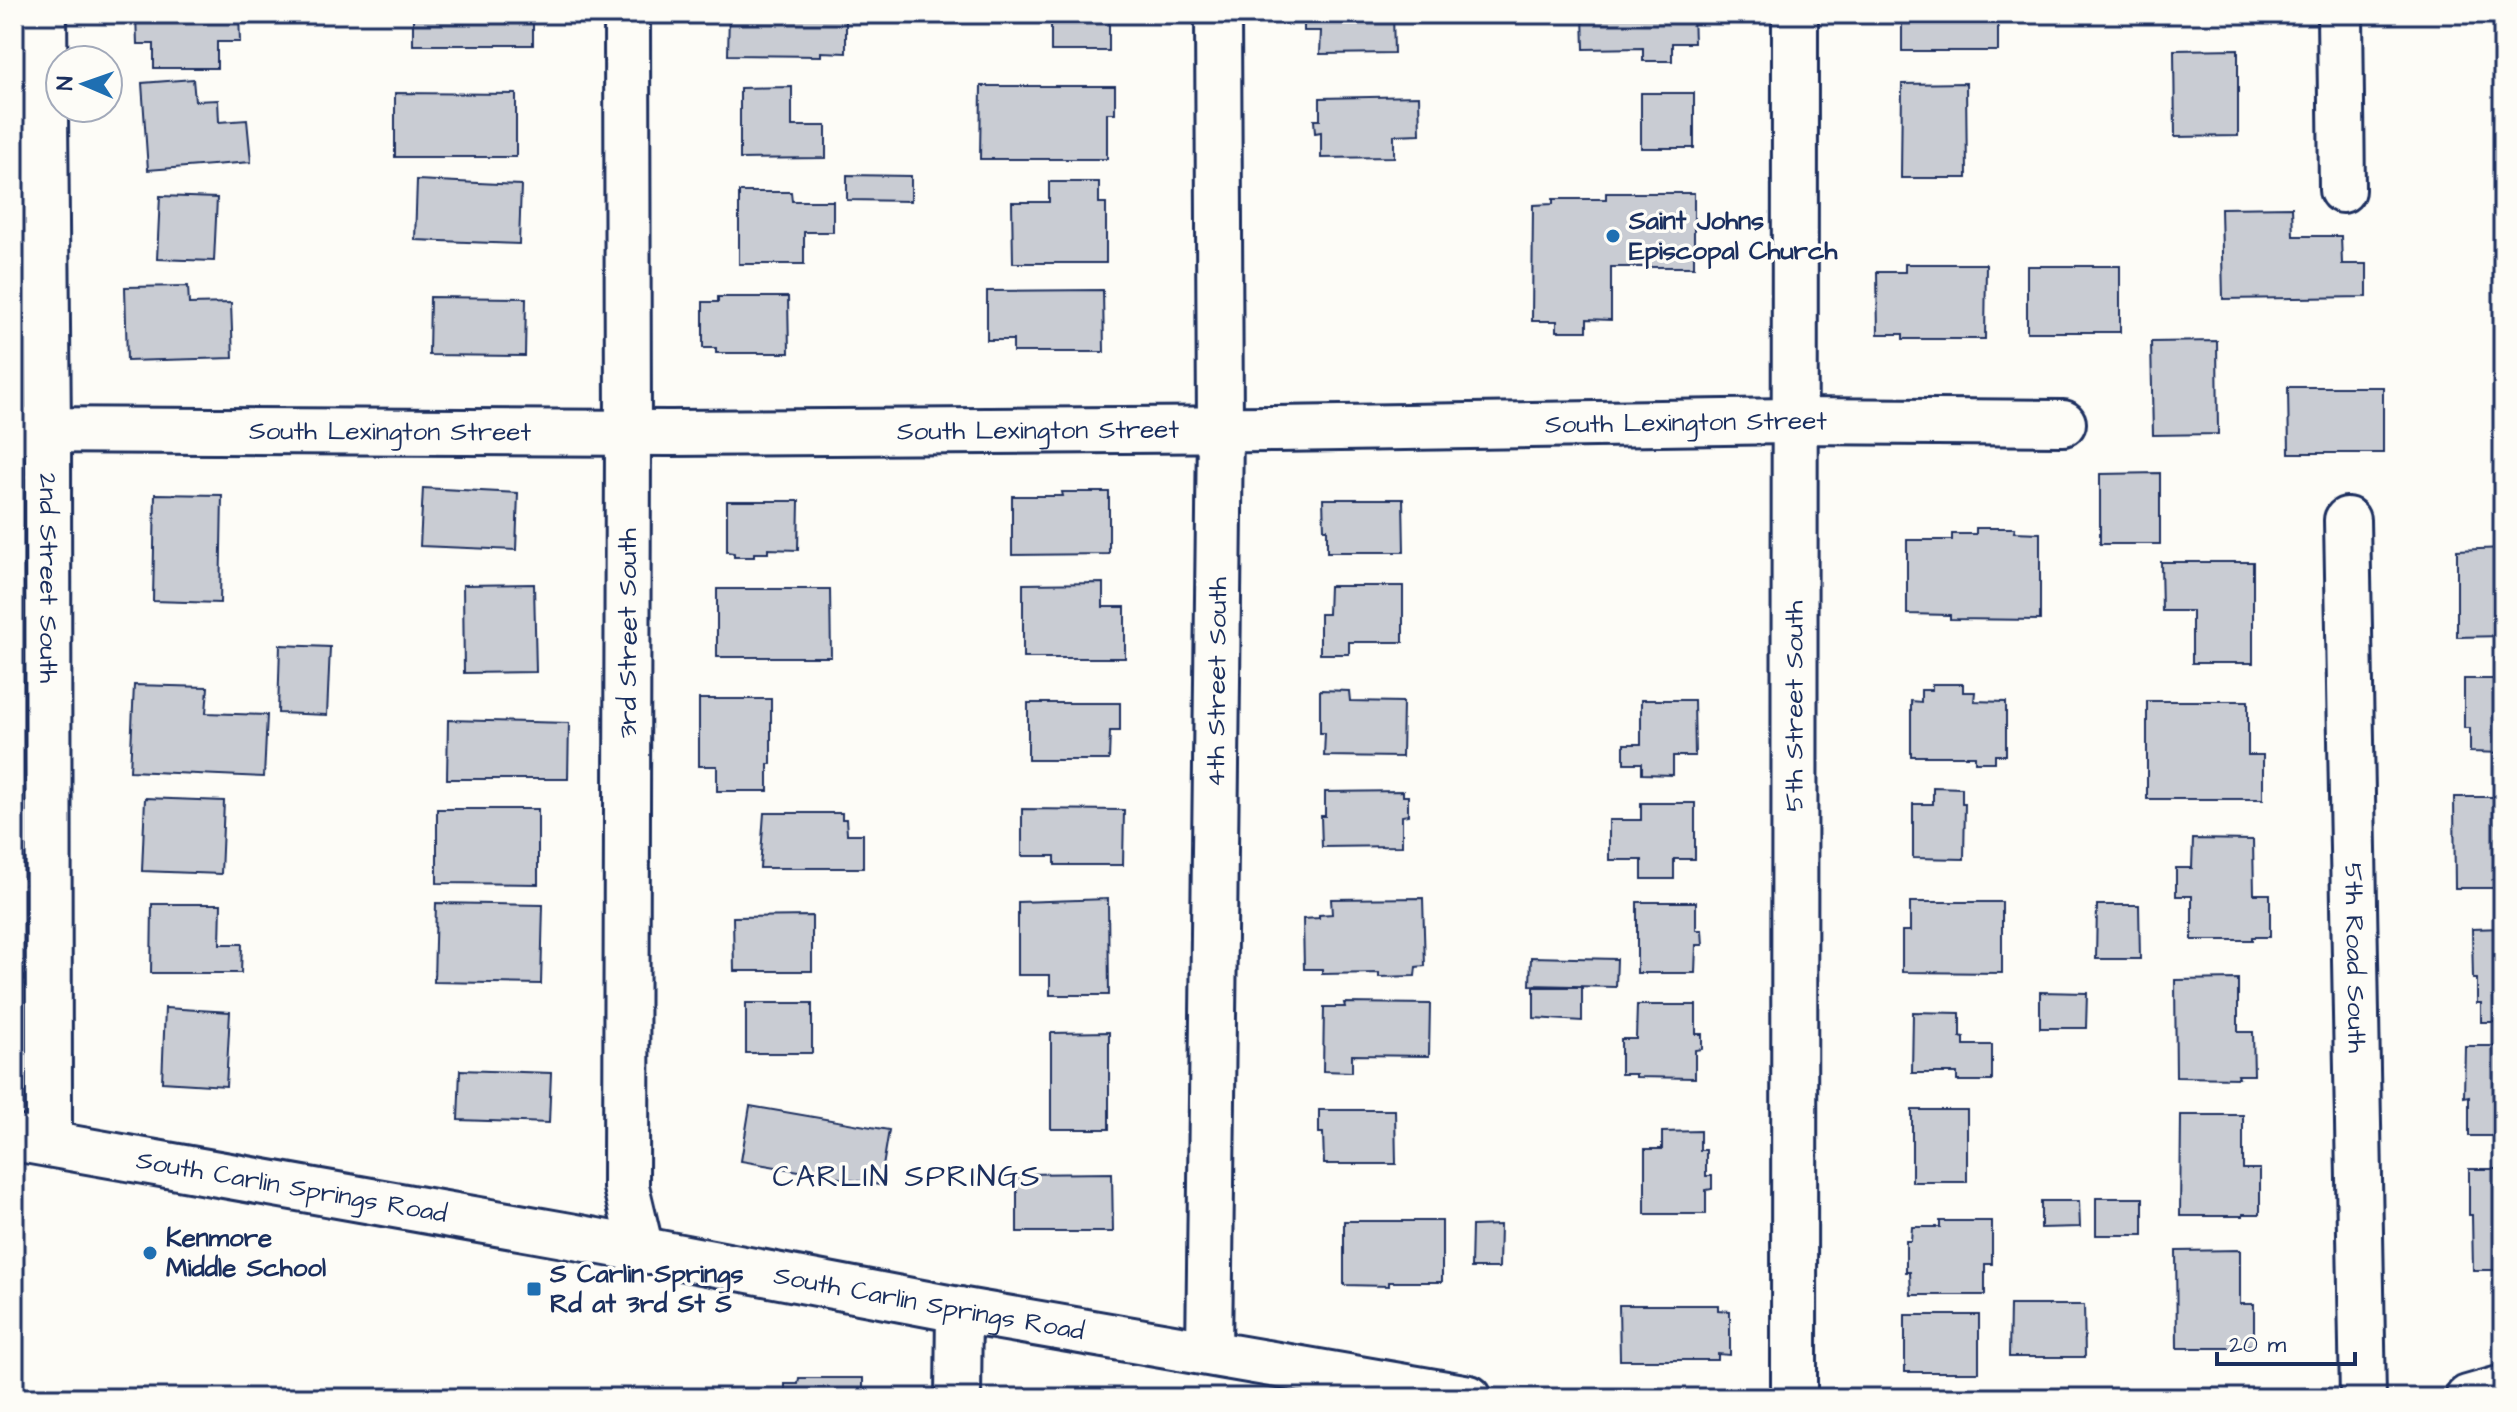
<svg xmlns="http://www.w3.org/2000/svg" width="2517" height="1412" viewBox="0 0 2517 1412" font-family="'Architects Daughter',sans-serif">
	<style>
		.building { fill: #c9ccd3; stroke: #1b2f5e; stroke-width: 2 }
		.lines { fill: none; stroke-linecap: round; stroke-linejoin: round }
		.minor-casing { stroke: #1b2f5e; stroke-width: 50 }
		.major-casing { stroke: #1b2f5e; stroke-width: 50 }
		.minor { stroke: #fdfcf7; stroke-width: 44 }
		.major { stroke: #fdfcf7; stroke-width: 44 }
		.poi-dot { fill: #1f6fb2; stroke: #fdfcf7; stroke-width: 3 }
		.labels { text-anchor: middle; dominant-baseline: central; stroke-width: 7; stroke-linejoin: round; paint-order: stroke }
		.poi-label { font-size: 26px; font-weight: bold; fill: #1b2f5e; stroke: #fdfcf7; text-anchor: start }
		.street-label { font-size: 26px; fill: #1b2f5e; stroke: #fdfcf7 }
		.quarter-label { font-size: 30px; letter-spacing: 2px; fill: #1b2f5e; stroke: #fdfcf7 }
	</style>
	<rect width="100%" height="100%" fill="#fdfcf7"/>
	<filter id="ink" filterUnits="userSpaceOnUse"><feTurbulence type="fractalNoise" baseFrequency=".0125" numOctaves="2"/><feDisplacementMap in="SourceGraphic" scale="16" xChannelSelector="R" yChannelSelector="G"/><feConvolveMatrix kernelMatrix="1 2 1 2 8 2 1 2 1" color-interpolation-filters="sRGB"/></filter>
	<g filter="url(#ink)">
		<g class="building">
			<polygon points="136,14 239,14 240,42 217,42 217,68 154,68 154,44 137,44"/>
			<rect x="413" y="14" width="120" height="31"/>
			<polygon points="729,14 822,14 822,17 846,17 846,53 821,52 821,56 728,55"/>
			<polygon points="1051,14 1116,14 1116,17 1109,17 1109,51 1051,51"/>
			<polygon points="1304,14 1393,14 1394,53 1320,54 1321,31 1304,31"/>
			<rect x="1456" y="14" width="51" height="5"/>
			<polygon points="1583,14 1693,14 1694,43 1672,43 1672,61 1643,61 1643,48 1584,49"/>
			<rect x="1902" y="14" width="96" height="37"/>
			<polygon points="2238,49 2238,136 2175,137 2174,50"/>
			<polygon points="193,79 195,101 218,100 219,122 247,120 251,162 148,170 142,83"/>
			<polygon points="1966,83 1967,178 1901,178 1902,84"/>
			<polygon points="981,86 1115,86 1115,113 1107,113 1107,159 980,159"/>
			<polygon points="792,87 792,126 826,126 826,158 740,159 740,88"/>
			<polygon points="395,93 516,94 516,157 395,157"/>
			<rect x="1641" y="93" width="53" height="55"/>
			<polygon points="1419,96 1420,134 1394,135 1394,157 1321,158 1321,132 1315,133 1314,120 1320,120 1320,98"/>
			<polygon points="847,175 911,176 911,201 847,200"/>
			<polygon points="417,180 521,185 519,244 415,240"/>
			<polygon points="1049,182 1099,182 1099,203 1106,203 1106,263 1013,263 1012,202 1049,202"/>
			<polygon points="739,192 791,192 792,201 833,201 833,232 804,232 804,264 739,264"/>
			<polygon points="1606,193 1694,193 1694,267 1611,267 1611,320 1587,319 1587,331 1557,331 1557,321 1532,321 1533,205 1553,204 1553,199 1606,199"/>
			<polygon points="160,196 217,198 214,261 157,259"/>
			<polygon points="2292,207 2293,236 2341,236 2342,264 2367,264 2367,297 2223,299 2221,208"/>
			<polygon points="1905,264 1986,264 1985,339 1903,339 1903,334 1878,334 1877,272 1905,272"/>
			<rect x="2027" y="266" width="93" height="66"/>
			<polygon points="188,286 189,304 231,303 233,358 127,361 125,287"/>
			<polygon points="1103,290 1104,352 1013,352 1013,340 987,340 987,291"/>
			<polygon points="430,297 526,298 525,356 429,355"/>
			<polygon points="718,297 788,297 789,353 716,353 716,348 703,348 703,302 718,302"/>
			<polygon points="2217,341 2218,434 2153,435 2151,342"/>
			<polygon points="2288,387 2383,387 2383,453 2289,453"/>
			<polygon points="2160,473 2160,544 2100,544 2100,474"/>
			<polygon points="423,488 518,493 516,550 420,546"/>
			<polygon points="1062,492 1109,492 1109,554 1012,555 1012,496 1063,496"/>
			<polygon points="155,494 222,495 220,603 153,601"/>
			<polygon points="1323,499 1403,499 1404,552 1327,552 1327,529 1324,529"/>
			<polygon points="727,501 799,501 798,550 768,549 768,553 754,553 754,557 734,557 734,553 727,552"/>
			<polygon points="1976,528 2015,528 2014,532 2040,533 2040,620 1950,619 1950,615 1907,614 1907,540 1952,540 1952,534 1976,534"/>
			<polygon points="2503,548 2503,636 2457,637 2457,550"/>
			<polygon points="2161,562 2253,562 2253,663 2192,663 2192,611 2162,611"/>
			<polygon points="1103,583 1103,607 1125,607 1125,658 1023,658 1023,584"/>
			<polygon points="534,584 536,672 464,673 463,585"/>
			<polygon points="1329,586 1403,586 1403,642 1349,642 1349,654 1320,654 1320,614 1328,614"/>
			<polygon points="717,589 830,589 831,657 717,657"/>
			<polygon points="280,645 330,647 327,715 278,713"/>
			<polygon points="2464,679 2503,679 2503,753 2470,752 2470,728 2464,728"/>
			<polygon points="1932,684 1963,684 1963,692 1975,692 1974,701 2006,702 2006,755 1995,755 1995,762 1975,762 1975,756 1911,756 1911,701 1921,702 1921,690 1932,690"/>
			<polygon points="134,685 208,687 206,713 267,715 264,777 130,771"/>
			<polygon points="1320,690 1349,691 1350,701 1403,702 1402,757 1324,756 1325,733 1320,733"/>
			<polygon points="699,699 771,699 771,764 768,764 768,791 717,791 717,766 699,766"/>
			<polygon points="1641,700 1694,700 1695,756 1673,756 1673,775 1642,774 1642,763 1624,763 1624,744 1641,744"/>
			<polygon points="2147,701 2248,701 2248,755 2263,755 2263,799 2147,799"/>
			<polygon points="1028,703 1120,703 1120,731 1110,731 1109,760 1028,760"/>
			<polygon points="448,720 569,723 568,779 447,779"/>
			<polygon points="1933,787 1962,788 1962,803 1965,803 1964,859 1913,858 1913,804 1933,804"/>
			<polygon points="1403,791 1403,796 1408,796 1408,815 1402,816 1402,846 1322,847 1321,816 1325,816 1325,792"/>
			<polygon points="2454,797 2503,797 2503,888 2455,888"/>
			<polygon points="145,798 224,801 221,874 142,871"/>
			<polygon points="1641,803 1695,803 1695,859 1674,859 1674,879 1642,879 1642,860 1609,860 1609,820 1641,820"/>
			<polygon points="437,809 538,809 538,884 437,883"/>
			<polygon points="1022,809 1124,810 1123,865 1055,865 1055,856 1022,856"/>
			<polygon points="764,813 842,813 842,819 846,819 847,834 863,834 863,868 760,868"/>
			<polygon points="2193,839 2253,840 2254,894 2270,894 2270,937 2252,937 2252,940 2192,940 2192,896 2176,896 2176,868 2192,868"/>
			<polygon points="1423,898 1425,966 1416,967 1415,976 1379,977 1379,973 1322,974 1322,969 1304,969 1303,919 1319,918 1319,915 1332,914 1331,899"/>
			<polygon points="1108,899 1109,995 1050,995 1050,975 1018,975 1018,902"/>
			<polygon points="1637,902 1696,902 1696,930 1702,930 1703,945 1696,945 1695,973 1637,973"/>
			<polygon points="1910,902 2002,902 2002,973 1902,972 1902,931 1910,931"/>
			<polygon points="436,903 543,905 541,984 434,982"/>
			<polygon points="152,904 221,904 220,944 242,944 241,973 151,973"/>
			<polygon points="2097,905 2139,905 2140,959 2096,959"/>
			<polygon points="812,916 812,971 734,971 733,917"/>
			<polygon points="2503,928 2503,1022 2481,1022 2481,1003 2477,1003 2477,979 2473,979 2472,929"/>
			<polygon points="1531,957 1617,959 1616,987 1530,985"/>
			<polygon points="2238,979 2238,1032 2253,1032 2254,1075 2238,1075 2239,1078 2176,1077 2175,980"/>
			<polygon points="1534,987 1582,987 1582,1021 1534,1018"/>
			<polygon points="2040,992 2087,993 2086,1028 2040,1028"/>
			<rect x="746" y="1003" width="66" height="50"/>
			<polygon points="1344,1003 1430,1004 1429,1056 1352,1055 1352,1072 1323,1071 1324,1007 1345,1007"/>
			<polygon points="1637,1005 1696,1005 1696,1034 1702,1034 1702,1049 1695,1050 1695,1078 1636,1077 1636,1074 1621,1074 1621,1039 1636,1039"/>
			<polygon points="165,1008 230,1012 226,1086 162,1082"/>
			<polygon points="1913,1012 1960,1013 1960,1037 1964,1038 1964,1045 1992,1045 1992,1081 1957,1081 1957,1073 1912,1073"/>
			<polygon points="1109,1032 1109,1129 1051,1129 1051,1033"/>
			<polygon points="2465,1046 2503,1046 2503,1136 2469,1136 2469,1096 2464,1097"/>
			<polygon points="460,1070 551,1073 549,1123 458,1120"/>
			<polygon points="750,1106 889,1130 880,1185 741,1161"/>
			<polygon points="1319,1110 1395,1110 1396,1164 1324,1164 1323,1133 1319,1133"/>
			<rect x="1912" y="1110" width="55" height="72"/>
			<polygon points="2181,1115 2243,1115 2243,1169 2260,1169 2260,1214 2243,1214 2243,1216 2180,1216"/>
			<polygon points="1700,1131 1700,1150 1706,1150 1706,1176 1712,1176 1712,1189 1706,1190 1706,1214 1645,1214 1645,1149 1662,1149 1662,1132"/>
			<polygon points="2469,1169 2503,1169 2503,1270 2473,1270 2472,1215 2469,1215"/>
			<polygon points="1112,1173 1113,1232 1017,1232 1017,1174"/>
			<rect x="2096" y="1198" width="47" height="37"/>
			<polygon points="2041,1201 2079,1201 2080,1227 2041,1228"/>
			<polygon points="1344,1221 1442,1221 1442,1282 1389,1282 1389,1286 1344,1285"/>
			<polygon points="1940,1221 1992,1221 1992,1264 1985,1264 1985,1295 1911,1295 1910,1272 1906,1272 1906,1241 1911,1241 1912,1227 1940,1227"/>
			<polygon points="1500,1225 1499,1268 1471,1268 1472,1226"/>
			<polygon points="2240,1250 2240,1304 2254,1304 2254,1345 2240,1345 2240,1348 2177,1348 2176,1251"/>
			<polygon points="1619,1305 1718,1305 1718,1310 1730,1311 1730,1355 1718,1354 1718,1360 1620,1360"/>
			<polygon points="2010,1305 2084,1305 2085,1357 2009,1357"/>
			<rect x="1905" y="1315" width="74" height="57"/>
			<polygon points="799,1378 863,1378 863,1398 785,1398 785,1384 798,1384"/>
		</g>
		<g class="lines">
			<g class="minor-casing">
				<g id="minor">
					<path id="s1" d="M44 14 48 429 49 1143"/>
					<polyline points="627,14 628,432 626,1187 641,1250"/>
					<polyline points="2340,14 2342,190"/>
					<path id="s2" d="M14 430 670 433 1275 429 1793 421 2063 423"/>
					<path id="s3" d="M2347 520 2363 1398"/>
					<path id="s4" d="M1209 1352 1220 430 1218 14"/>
					<polyline points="958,1398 959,1310"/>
					<path id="s5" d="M1794 1398 1795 14"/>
				</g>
			</g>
			<g class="major-casing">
				<g id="major">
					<path id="s6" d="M14 1138 570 1236 959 1310 1469 1398"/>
					<polyline points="2468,1398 2503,1388"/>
				</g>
			</g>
			<use href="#minor" class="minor"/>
			<use href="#major" class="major"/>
		</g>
	</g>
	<g class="poi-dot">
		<circle cx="1613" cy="236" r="8"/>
		<circle cx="150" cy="1253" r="8"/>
		<rect x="526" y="1281" width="16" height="16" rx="4"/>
	</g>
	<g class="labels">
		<g class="poi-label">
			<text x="1629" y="221">Saint Johns<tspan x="1629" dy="30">Episcopal Church</tspan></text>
			<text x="166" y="1238">Kenmore<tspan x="166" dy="30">Middle School</tspan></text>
			<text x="550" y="1274">S Carlin Springs<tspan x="550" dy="30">Rd at 3rd St S</tspan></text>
		</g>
		<g class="street-label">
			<text stroke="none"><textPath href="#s2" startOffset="1672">South Lexington Street</textPath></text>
			<text stroke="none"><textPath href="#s2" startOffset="376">South Lexington Street</textPath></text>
			<text stroke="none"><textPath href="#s2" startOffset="1024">South Lexington Street</textPath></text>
			<text stroke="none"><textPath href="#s1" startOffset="564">2nd Street South</textPath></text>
			<text transform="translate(628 633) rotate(-90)">3rd Street South</text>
			<text stroke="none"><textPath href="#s4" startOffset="670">4th Street South</textPath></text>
			<text stroke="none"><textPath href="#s5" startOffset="692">5th Street South</textPath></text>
			<text stroke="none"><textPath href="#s3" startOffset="438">5th Road South</textPath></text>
			<text stroke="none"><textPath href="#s6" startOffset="282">South Carlin Springs Road</textPath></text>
			<text stroke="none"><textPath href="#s6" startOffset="930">South Carlin Springs Road</textPath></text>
		</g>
		<g class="quarter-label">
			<text x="907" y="1177">CARLIN SPRINGS</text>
		</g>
	</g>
	<rect width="2517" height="1412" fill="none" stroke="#fdfcf7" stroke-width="48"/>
	<rect x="24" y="24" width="2469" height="1364" fill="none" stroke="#1b2f5e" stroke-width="3" filter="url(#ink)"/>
	<g transform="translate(84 84) rotate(272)"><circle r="38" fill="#fdfcf7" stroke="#a3aaba" stroke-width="2"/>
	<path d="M0-6L14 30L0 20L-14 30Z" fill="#1f6fb2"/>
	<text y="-12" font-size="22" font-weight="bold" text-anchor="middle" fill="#1b2f5e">N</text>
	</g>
	<path d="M2217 1352v12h138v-12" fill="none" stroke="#1b2f5e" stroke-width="4"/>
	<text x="2229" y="1352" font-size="24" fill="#1b2f5e" stroke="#fdfcf7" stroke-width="6" paint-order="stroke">20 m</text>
</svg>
